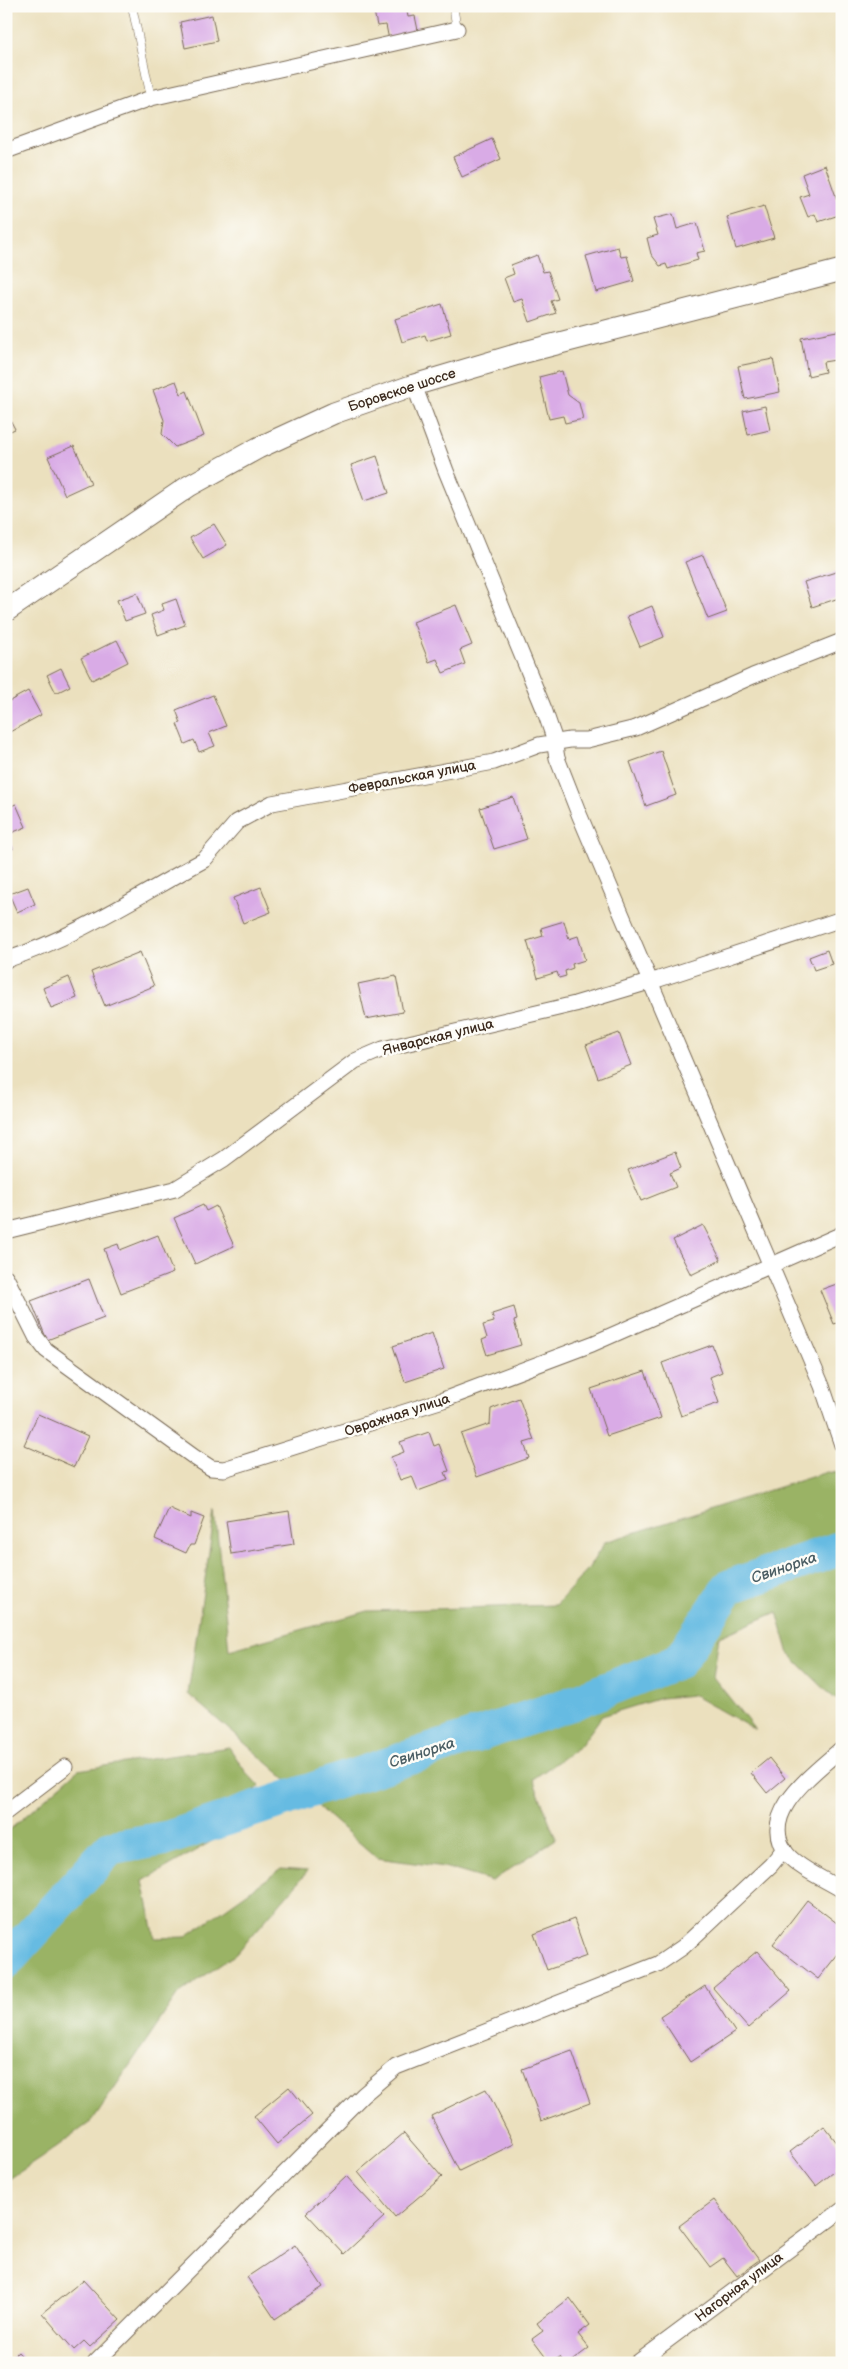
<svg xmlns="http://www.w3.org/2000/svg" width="848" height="2369" viewBox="0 0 848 2369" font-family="'Balsamiq Sans',sans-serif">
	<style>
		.forest { fill: #9ab365; stroke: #6a6e42 }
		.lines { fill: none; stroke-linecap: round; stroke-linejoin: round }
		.river { stroke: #66bbe2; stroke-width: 35 }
		.building { fill: #d9abe6 }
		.lane-casing { stroke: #796a56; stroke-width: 9 }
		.street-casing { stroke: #796a56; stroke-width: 17 }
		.secondary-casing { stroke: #796a56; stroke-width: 23 }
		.lane { stroke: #fff; stroke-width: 8 }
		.street { stroke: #fff; stroke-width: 15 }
		.secondary { stroke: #fff; stroke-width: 21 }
		.labels { text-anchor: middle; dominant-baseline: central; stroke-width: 5; stroke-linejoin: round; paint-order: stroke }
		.street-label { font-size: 14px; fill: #3b2a1e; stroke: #fdfcf7 }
		.water-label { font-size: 15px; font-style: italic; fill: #4a5d63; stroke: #fdfcf7 }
	</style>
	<rect width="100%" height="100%" fill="#fdfcf7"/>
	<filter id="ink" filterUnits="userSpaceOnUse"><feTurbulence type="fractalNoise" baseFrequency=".02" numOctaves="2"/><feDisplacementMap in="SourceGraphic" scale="10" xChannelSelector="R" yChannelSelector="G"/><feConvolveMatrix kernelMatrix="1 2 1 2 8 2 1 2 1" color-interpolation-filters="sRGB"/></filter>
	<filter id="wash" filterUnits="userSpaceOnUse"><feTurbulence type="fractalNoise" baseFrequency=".0096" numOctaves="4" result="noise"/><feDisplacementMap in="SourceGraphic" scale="20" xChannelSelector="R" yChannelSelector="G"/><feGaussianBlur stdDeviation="1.12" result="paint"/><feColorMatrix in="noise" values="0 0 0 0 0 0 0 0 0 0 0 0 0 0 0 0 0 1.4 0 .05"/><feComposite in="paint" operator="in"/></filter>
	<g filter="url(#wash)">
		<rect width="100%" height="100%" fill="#ebe0be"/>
		<g class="forest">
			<polygon points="827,1472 838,1473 842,1484 842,1701 834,1698 789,1654 777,1612 719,1637 713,1677 755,1730 693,1695 661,1698 602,1716 580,1746 533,1779 556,1839 492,1881 444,1867 377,1858 188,1694 215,1511 229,1650 368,1611 556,1605 588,1569 605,1542"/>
			<polygon points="229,1747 245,1771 259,1786 219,1837 143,1881 155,1938 185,1937 281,1869 308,1871 236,1954 178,1994 92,2121 41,2158 6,2181 6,1833 78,1770"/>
		</g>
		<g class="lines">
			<polyline class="river" points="6,1962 110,1848 168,1838 570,1704 679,1661 729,1587 841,1548"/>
		</g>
		<g id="blocks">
			<g class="building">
				<polygon points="373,6 406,6 408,17 415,16 419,35 389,40 386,25 377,26"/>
				<polygon points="212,15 217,41 185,48 180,22"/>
				<polygon points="492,139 501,159 462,177 453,157"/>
				<polygon points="825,165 842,214 818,222 815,214 808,217 800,197 809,194 802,174"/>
				<polygon points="764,206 774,238 736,249 727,217"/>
				<polygon points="673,214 677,229 697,223 705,251 696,253 698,260 668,269 666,264 660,266 651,254 647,238 658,235 653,219"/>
				<polygon points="618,247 621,257 627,256 634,281 596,292 586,256"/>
				<polygon points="537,255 543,272 548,271 558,299 551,301 556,313 530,322 522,299 513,302 504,278 514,274 511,265"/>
				<polygon points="442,304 451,334 427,341 425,335 402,342 395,319"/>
				<polygon points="842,330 842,359 823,362 825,372 808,376 801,338"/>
				<polygon points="773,359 780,392 745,399 738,366"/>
				<polygon points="562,371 568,395 579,403 583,419 565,423 563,416 549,419 539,377"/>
				<polygon points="176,381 181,394 187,391 204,436 175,447 162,434 164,420 153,390"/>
				<polygon points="765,406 770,430 748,435 743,411"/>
				<polygon points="6,412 15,429 6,433"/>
				<polygon points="74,446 91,483 65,495 48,457"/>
				<polygon points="377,456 389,493 364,501 351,465"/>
				<polygon points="214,524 227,545 203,559 190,538"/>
				<polygon points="703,555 727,612 708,619 685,562"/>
				<polygon points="842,570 842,597 812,607 804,582"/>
				<polygon points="137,593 145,614 125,621 117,600"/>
				<polygon points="176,599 185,625 158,635 151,615 164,610 162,604"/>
				<polygon points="456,605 472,645 460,650 465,664 443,673 437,659 429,662 413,622"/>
				<polygon points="652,606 664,637 640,647 627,616"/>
				<polygon points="117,640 128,662 92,680 81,658"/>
				<polygon points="61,668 70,686 56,693 47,675"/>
				<polygon points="28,691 41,715 6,734 6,703"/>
				<polygon points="213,695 226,726 209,733 215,746 199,752 194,740 185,744 177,724 181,723 176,710"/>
				<polygon points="661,751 676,795 646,806 630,762"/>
				<polygon points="513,797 527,839 494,849 480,808"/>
				<polygon points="16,804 26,827 11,833 6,821 6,808"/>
				<polygon points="6,833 13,849 6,851"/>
				<polygon points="28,887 35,904 17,912 9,894"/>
				<polygon points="261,887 271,912 243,923 233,898"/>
				<polygon points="564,921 569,939 578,936 585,960 572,964 573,968 565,971 566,976 559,978 557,972 538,978 527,941 543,936 541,928"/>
				<polygon points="827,950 832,964 814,970 809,957"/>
				<polygon points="140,952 154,986 105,1006 91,972"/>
				<polygon points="396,976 403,1012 366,1019 358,984"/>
				<polygon points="69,977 77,998 51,1008 43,988"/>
				<polygon points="619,1033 631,1065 598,1078 586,1045"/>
				<polygon points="675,1152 681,1168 670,1173 676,1187 641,1201 628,1170"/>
				<polygon points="203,1205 206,1211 216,1206 234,1246 195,1264 174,1218"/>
				<polygon points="703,1225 721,1260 691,1275 673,1240"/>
				<polygon points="158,1235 173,1273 121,1293 104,1249 118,1244 120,1250"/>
				<polygon points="89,1279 104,1318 47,1340 31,1301"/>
				<polygon points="842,1282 842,1321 834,1324 820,1290"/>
				<polygon points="514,1307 517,1320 514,1321 521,1345 487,1355 482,1340 487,1338 483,1325 494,1322 492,1314"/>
				<polygon points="432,1333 444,1369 405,1382 393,1346"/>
				<polygon points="712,1345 722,1372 710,1377 719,1403 681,1416 662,1363"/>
				<polygon points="645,1371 661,1418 607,1436 591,1389"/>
				<polygon points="519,1398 534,1440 524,1443 529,1458 477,1477 461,1434 490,1424 491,1409"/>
				<polygon points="38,1414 88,1436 74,1467 24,1445"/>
				<polygon points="429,1432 434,1446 439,1444 449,1471 445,1472 448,1480 418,1491 412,1476 400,1480 391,1457 404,1452 400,1442"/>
				<polygon points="169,1508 191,1518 191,1513 204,1518 194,1545 190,1545 186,1553 155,1539"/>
				<polygon points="289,1511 294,1544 231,1554 226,1521"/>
				<polygon points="769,1758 785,1778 767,1793 751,1773"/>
				<polygon points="807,1900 842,1927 842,1949 818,1979 773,1944"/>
				<polygon points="574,1919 587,1956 547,1970 534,1934"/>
				<polygon points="757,1951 791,1991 748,2028 713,1988"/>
				<polygon points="705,1986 735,2032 690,2062 660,2016"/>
				<polygon points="572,2051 590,2103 541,2121 522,2069"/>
				<polygon points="289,2087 312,2115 277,2144 254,2116"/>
				<polygon points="486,2089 514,2144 459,2171 431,2116"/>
				<polygon points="824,2126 842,2149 842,2161 835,2166 838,2169 816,2186 790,2152"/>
				<polygon points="404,2133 442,2177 395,2217 358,2172"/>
				<polygon points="346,2176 384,2217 344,2254 306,2213"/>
				<polygon points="714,2200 759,2260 737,2276 723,2258 710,2267 679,2226"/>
				<polygon points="295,2245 323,2287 275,2319 247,2277"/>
				<polygon points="83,2280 120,2320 90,2347 84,2341 74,2350 42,2313"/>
				<polygon points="570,2298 590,2325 578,2334 589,2348 569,2363 564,2363 560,2357 550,2363 532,2339 543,2331 537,2323"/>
				<polygon points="18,2352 28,2363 6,2363"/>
			</g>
		</g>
	</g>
	<g filter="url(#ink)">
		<use href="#blocks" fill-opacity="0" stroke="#796a56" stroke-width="1"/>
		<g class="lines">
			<g class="lane-casing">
				<g id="lane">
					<polyline points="132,6 151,98"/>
					<polyline points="453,6 457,29"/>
				</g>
			</g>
			<g class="street-casing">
				<g id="street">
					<polyline points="6,151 151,98 457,29"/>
					<polyline points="414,385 446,471 544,709 553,735 557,758 579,814 822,1386 842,1445"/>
					<path d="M6 960C73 938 132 900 193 866L204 860 237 822 272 803 494 762 539 745 570 740H587L636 728 753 676 842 641"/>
					<polyline points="6,1231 175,1189 224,1159 355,1061 383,1049 575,1004 659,979 842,919"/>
					<polyline points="6,1277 36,1337 46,1350 194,1457 211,1468 224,1469 443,1400 592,1344 842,1234"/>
					<path d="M842 1748C816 1772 755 1814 787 1854 798 1868 826 1880 842 1890"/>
					<polyline points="6,1812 65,1767"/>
					<polyline points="95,2363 363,2095 396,2067 658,1964 683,1947 771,1865 784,1849"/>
					<polyline points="637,2363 842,2210"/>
				</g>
			</g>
			<g class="secondary-casing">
				<polyline id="secondary" points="6,611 189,486 258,448 334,413 414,385 525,352 842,270"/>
			</g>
			<use href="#lane" class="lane"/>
			<use href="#street" class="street"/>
			<use href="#secondary" class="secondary"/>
		</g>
	</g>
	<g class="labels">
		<g class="street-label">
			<text transform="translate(402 390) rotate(-18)">Боровское шоссе</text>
			<text transform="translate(412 777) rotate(-11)">Февральская улица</text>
			<text transform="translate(438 1037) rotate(-14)">Январская улица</text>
			<text transform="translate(397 1415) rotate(-18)">Овражная улица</text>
			<text transform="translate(739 2287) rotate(-37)">Нагорная улица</text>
		</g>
		<g class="water-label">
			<text transform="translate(784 1568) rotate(-19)">Свинорка</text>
			<text transform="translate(422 1753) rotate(-18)">Свинорка</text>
		</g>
	</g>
	<rect width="848" height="2369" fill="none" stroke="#fdfcf7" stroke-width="25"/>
</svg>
